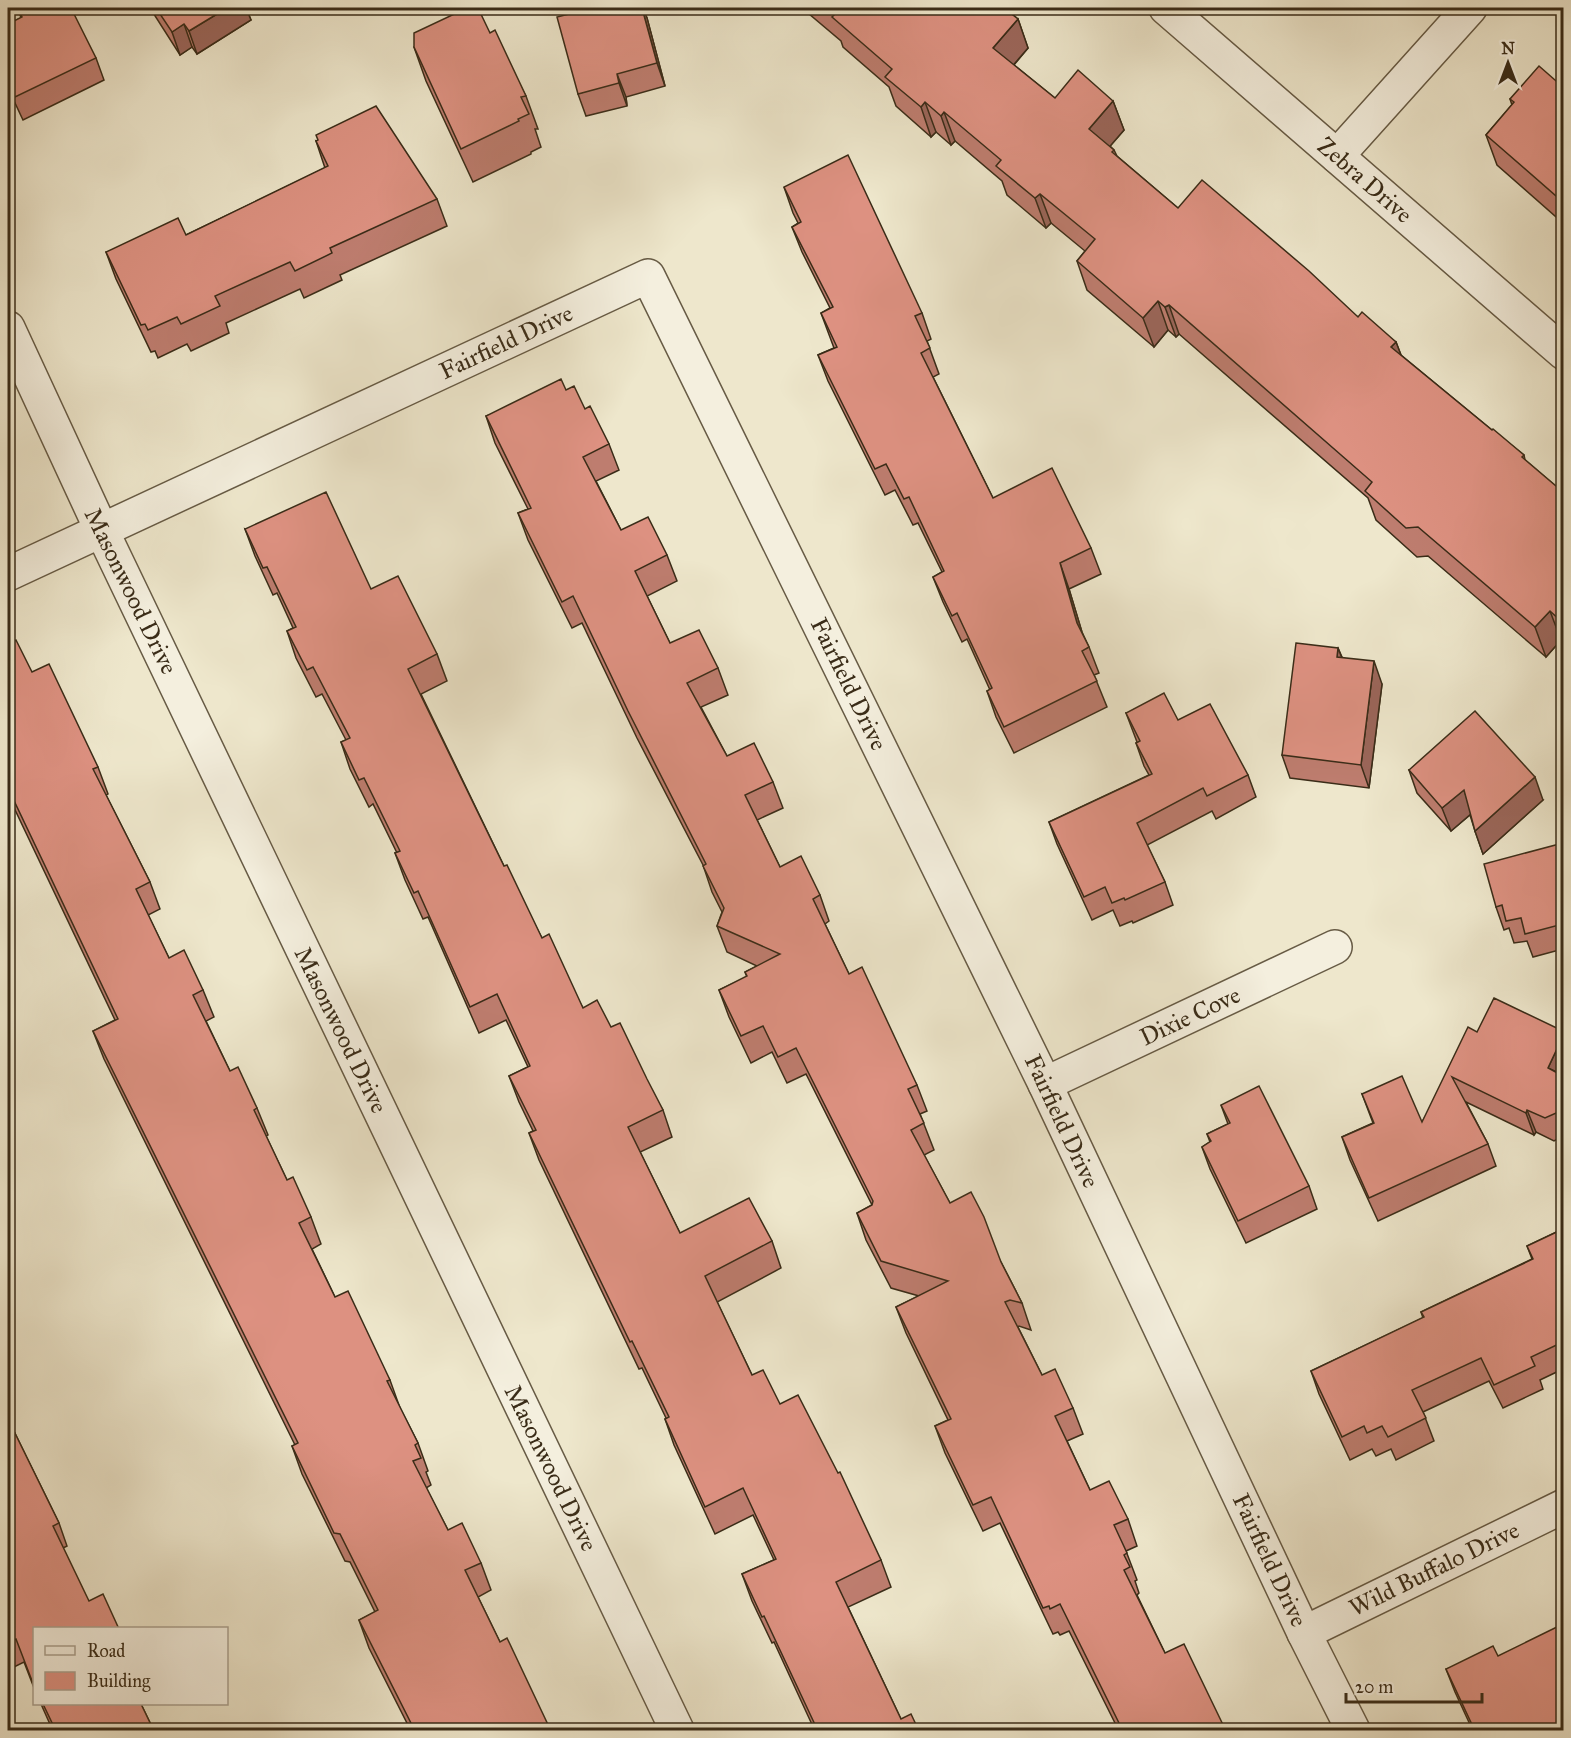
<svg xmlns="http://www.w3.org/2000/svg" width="1571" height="1738" viewBox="0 0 1571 1738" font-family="'IM FELL Great Primer',serif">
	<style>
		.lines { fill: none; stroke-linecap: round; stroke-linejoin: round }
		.minor-casing { stroke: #675b45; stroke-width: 36 }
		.minor { stroke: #f4efde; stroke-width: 33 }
		.wall { fill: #be7d6f; stroke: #3a2c18; stroke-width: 1.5 }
		.shaded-wall { fill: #9b665a; stroke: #3a2c18; stroke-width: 1.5 }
		.building { fill: #dd9181; stroke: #3a2c18; stroke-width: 1.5 }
		.labels { text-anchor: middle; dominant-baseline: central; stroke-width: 5; stroke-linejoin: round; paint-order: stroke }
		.street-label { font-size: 24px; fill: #3a2c18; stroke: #f4efde }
	</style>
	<rect width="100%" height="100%" fill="#eee7cc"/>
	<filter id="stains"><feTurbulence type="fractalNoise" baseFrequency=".00333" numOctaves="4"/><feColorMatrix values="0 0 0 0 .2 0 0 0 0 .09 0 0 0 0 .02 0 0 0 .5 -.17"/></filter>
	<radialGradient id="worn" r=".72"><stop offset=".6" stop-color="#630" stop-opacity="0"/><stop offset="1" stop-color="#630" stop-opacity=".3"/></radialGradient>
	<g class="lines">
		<g class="minor-casing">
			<g id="minor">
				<polyline points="1166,8 1564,353"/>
				<polyline points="1337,156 1470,8"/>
				<polyline points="8,328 101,529 677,1730"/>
				<polyline points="8,574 648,276 1045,1084 1304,1633 1353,1730"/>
				<polyline points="1045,1084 1335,947"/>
				<polyline points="1304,1633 1564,1506"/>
			</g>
		</g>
		<use href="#minor" class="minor"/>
	</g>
	<g class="wall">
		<polygon points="18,8 96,58 104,80 23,120 8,88 8,24 21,18"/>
		<polygon points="150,8 246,8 251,20 197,54 192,47 180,55"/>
		<polygon points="802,8 1004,8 1018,19 1028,48 1014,65 1055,98 1113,101 1124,130 1110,146 1114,150 1117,156 1178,208 1358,317 1396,342 1401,355 1492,430 1524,455 1525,460 1563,492 1563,642 1561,640 1546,657 1428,556 1417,557 1376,520 1368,498 1179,334 1176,337 1168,330 1154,347 1087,290 1077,261 1085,251 1051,223 1046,228 1007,195 1002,181 955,141 951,145 936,132 931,137 896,106 889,87 843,47 841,41"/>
		<polygon points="647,18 665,86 626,97 627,106 586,116 578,94"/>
		<polygon points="490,33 526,96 538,129 535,129 541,147 531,152 531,154 473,182 426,81 414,47"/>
		<polygon points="1563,87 1563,223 1497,165 1486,135 1512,105 1510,99"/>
		<polygon points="316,141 437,199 447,226 340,275 342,280 304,298 300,289 226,323 229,333 191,351 187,344 158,358 155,351 151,352 116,279 106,252 186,235 325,168"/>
		<polygon points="784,187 922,313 931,339 927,341 939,374 933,377 993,498 1091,548 1101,574 1069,589 1082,632 1089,647 1099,673 1094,675 1107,707 1014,753 996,717 987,691 990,690 967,639 962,642 943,602 933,577 942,572 918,523 913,525 895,490 885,495 828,381 818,355 834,348 821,313 830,308 802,252 792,227 798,223 793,213"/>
		<polygon points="566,390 585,409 609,444 619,470 596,481 621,530 667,555 677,581 647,596 670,643 718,668 728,695 701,707 727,756 773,782 783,808 757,820 780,867 820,895 829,921 825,924 849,974 917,1085 927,1111 920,1114 934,1150 924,1155 950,1203 1001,1262 1022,1303 1031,1330 1019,1326 1018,1327 1042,1375 1073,1408 1083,1434 1067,1441 1090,1490 1128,1519 1137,1546 1126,1551 1137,1580 1135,1581 1139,1593 1137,1595 1165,1653 1226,1731 1119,1731 1069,1631 1060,1635 1058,1632 1053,1634 1000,1523 983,1531 945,1453 935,1426 948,1420 906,1333 896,1307 919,1296 891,1288 866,1240 857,1213 872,1205 806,1074 787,1083 772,1052 751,1063 729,1017 719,990 747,977 745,972 757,966 727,952 717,926 722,912 712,892 703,865 637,738 582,623 572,628 528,540 518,513 528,509 495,443 486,416"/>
		<polygon points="245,529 371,589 437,654 447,681 421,694 504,866 542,938 583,1008 611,1027 663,1110 672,1137 640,1152 680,1233 772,1241 781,1268 717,1302 752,1375 780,1404 881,1560 891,1587 848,1607 901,1719 919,1731 815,1731 774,1642 772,1643 752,1601 742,1574 774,1560 753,1515 715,1534 674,1445 665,1419 666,1418 642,1368 639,1369 539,1160 529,1133 533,1131 519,1102 509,1076 528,1067 506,1020 479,1033 428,917 423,919 405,880 395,853 397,853 373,804 369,807 350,769 341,742 346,740 322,694 316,697 296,658 287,631 293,628 277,593 273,595 255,556"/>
		<polygon points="8,645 32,672 98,767 108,794 106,795 150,882 160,909 148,915 169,958 203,990 214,1017 206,1021 230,1071 257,1108 268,1135 266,1136 287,1180 311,1217 321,1244 312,1249 335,1297 390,1380 400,1408 418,1443 428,1471 426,1472 431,1485 426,1488 448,1530 481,1563 491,1590 478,1597 500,1642 551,1731 411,1731 369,1648 359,1620 375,1612 350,1562 345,1561 302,1474 292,1446 295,1445 104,1059 93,1031 115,1020 8,795"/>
		<polygon points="1338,648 1342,657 1382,684 1369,788 1290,778 1282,755"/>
		<polygon points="1126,713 1178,720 1248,775 1256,797 1216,819 1212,811 1147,845 1165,882 1173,905 1133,923 1132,921 1120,926 1113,910 1092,920 1057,844 1049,822 1149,775 1144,766 1136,743 1137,742"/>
		<polygon points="1409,770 1543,800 1483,854 1475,831 1470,815 1451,831 1417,793"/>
		<polygon points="1563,843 1563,949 1533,957 1527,941 1514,943 1509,928 1504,930 1496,907"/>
		<polygon points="1563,1031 1563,1136 1554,1141 1536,1132 1534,1135 1466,1102 1488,1144 1496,1166 1378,1221 1350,1160 1342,1137 1373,1123 1362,1094 1422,1122 1477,1032"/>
		<polygon points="1221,1105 1309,1186 1317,1209 1246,1243 1210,1169 1202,1147 1210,1142 1207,1134 1228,1124"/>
		<polygon points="1563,1229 1563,1369 1540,1380 1543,1389 1503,1408 1489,1381 1423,1412 1434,1441 1396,1460 1391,1449 1376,1456 1372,1449 1350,1460 1319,1394 1311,1371 1423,1318 1421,1312 1532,1259 1527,1246"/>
		<polygon points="8,1419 59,1523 67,1546 63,1548 34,1629 34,1688 24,1662 14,1667 8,1654"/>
		<polygon points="1498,1656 1563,1731 1473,1731 1455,1692 1446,1669"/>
		<polygon points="41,1704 141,1704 154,1731 53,1731"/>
	</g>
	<g class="shaded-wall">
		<polygon points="227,8 246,8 251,20 197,54 189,31"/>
		<polygon points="642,8 643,8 647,18 665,86 657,63"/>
		<polygon points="1018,19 1028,48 1003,77 993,48"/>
		<polygon points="184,24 192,47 180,55 172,32"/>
		<polygon points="617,74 626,97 627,106 619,83"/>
		<polygon points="1113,101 1124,130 1099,159 1089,129"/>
		<polygon points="925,102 936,132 931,137 921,107"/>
		<polygon points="944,112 955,141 951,145 941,116"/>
		<polygon points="1040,194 1051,223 1046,228 1035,198"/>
		<polygon points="1158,301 1168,330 1154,347 1143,318"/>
		<polygon points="1169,305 1179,334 1176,337 1165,307"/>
		<polygon points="1396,342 1407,371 1391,347"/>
		<polygon points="1060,563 1069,589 1087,649 1077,623"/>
		<polygon points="1550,611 1561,640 1546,657 1535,627"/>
		<polygon points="1338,648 1347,671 1337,657"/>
		<polygon points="1374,661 1382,684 1369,788 1361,765"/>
		<polygon points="1535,777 1543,800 1483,854 1475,831"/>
		<polygon points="1464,790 1472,813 1451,831 1442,808"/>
		<polygon points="1563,1036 1563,1075 1548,1068"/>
		<polygon points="1527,1110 1536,1132 1534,1135 1526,1113"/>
	</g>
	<g class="building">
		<polygon points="18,8 71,8 96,58 15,97 8,82 8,24 22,17"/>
		<polygon points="156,8 227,8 189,31 184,24 172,32"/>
		<polygon points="467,8 478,8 490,33 495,30 526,96 521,97 529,114 518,119 519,121 461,149 414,47 414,33"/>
		<polygon points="593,8 642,8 657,63 617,74 619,83 578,94 557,17"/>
		<polygon points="825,8 1004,8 1018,19 993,48 1055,98 1078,70 1113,101 1089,129 1114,150 1112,152 1178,208 1202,180 1309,271 1358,317 1362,312 1396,342 1391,347 1492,430 1493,429 1524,455 1522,457 1563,492 1563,623 1550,611 1535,627 1418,527 1406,528 1365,491 1372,482 1169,305 1165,307 1158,301 1143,318 1077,261 1095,239 1040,194 1035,198 996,166 1001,160 944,112 941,116 925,102 921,107 885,77 892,69 832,17 834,15"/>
		<polygon points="1539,66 1563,87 1563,202 1486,135 1514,102 1510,99"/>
		<polygon points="376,106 437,199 330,248 332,253 295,271 290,262 215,296 220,306 181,324 177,317 148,330 145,324 141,325 106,252 178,218 186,235 328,166 316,141 318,140 316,135"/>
		<polygon points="848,155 922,313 915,316 930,348 921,353 993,498 1052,468 1091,548 1060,563 1077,623 1089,647 1082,651 1097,681 1004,727 987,691 992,688 957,613 952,616 933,577 944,571 909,497 904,499 886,464 875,469 818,355 837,347 821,313 833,307 792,227 801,222 784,187"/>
		<polygon points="561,379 566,390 574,386 585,409 590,406 609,444 583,457 621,530 648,517 667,555 635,571 670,643 699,630 718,668 687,683 727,756 754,743 773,782 745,795 780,867 801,856 820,895 813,899 849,974 862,967 917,1085 908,1089 924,1123 911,1130 950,1203 971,1192 984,1217 1001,1262 1022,1303 1010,1300 1005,1302 1042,1375 1055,1369 1073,1408 1055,1416 1090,1490 1109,1481 1128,1519 1114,1525 1127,1553 1124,1555 1130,1567 1124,1570 1165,1653 1184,1644 1226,1731 1123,1731 1060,1604 1050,1609 1049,1606 1043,1608 991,1497 973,1505 935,1426 951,1419 896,1307 948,1281 881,1261 857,1213 872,1205 873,1201 796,1048 778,1057 763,1026 741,1036 719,990 747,976 745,972 780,954 717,926 724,908 703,866 706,864 628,711 573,596 562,602 518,513 531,508 486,416"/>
		<polygon points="326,492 371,589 398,576 437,654 408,669 504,866 507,865 542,938 549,934 583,1008 597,1000 611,1027 620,1023 647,1079 663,1110 628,1127 680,1233 749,1198 772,1241 705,1276 752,1375 763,1370 780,1404 798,1395 838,1473 840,1472 881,1560 836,1582 901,1719 911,1714 919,1731 818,1731 764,1616 762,1617 742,1574 776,1559 743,1488 705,1507 665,1419 669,1417 632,1341 630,1342 529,1133 536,1130 509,1076 530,1066 497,994 470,1007 418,891 414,893 395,853 400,851 364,778 359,780 341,742 350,738 313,667 307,670 287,631 296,627 267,567 263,568 245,529"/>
		<polygon points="16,640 32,672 49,664 98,767 93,769 150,882 136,889 169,958 184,950 203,990 193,995 230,1071 238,1067 257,1108 254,1110 287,1180 293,1177 311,1217 299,1223 335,1297 348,1291 390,1380 387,1381 418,1443 415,1445 421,1458 413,1461 448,1530 462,1523 481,1563 465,1570 500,1642 507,1638 551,1731 434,1731 433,1729 431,1731 415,1731 359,1620 378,1610 340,1534 334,1533 292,1446 298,1443 93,1031 118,1019 8,788 8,645"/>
		<polygon points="1296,643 1338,648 1337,657 1374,661 1361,765 1282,755"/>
		<polygon points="1164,693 1178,720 1210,704 1248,775 1207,796 1203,788 1137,823 1165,882 1125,900 1124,898 1112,903 1105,887 1084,897 1049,822 1152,774 1136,743 1140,741 1126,713"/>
		<polygon points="1475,711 1535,777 1475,831 1464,790 1442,808 1409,770"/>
		<polygon points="1563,843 1563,924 1525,934 1521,918 1506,921 1502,905 1496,907 1484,864"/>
		<polygon points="1494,998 1563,1031 1563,1036 1548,1068 1563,1076 1563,1110 1545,1118 1527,1110 1526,1113 1452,1077 1488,1144 1369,1198 1342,1137 1374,1123 1362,1094 1402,1076 1422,1122 1468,1027 1477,1032"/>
		<polygon points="1259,1086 1309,1186 1238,1221 1202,1147 1211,1141 1207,1134 1230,1123 1221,1105"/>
		<polygon points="1563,1229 1563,1342 1531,1357 1535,1366 1494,1385 1481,1358 1412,1390 1426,1418 1388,1437 1382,1426 1367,1433 1364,1426 1342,1437 1311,1371 1424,1317 1421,1312 1533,1259 1527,1246"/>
		<polygon points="8,1419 59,1523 53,1526 89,1601 103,1594 119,1629 34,1629 34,1686 16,1639 8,1643 8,1596 9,1595 8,1592"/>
		<polygon points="1563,1624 1563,1731 1475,1731 1446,1669 1493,1646 1498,1656"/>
		<polygon points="43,1704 141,1704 154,1731 56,1731"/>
	</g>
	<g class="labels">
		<g class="street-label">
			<text transform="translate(1365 180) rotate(41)">Zebra Drive</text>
			<text transform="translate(506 342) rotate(-25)">Fairfield Drive</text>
			<text transform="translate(131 591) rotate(64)">Masonwood Drive</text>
			<text transform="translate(849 684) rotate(64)">Fairfield Drive</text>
			<text transform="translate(1190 1016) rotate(-25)">Dixie Cove</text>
			<text transform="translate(341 1030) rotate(64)">Masonwood Drive</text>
			<text transform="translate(1062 1121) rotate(65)">Fairfield Drive</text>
			<text transform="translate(551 1468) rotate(64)">Masonwood Drive</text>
			<text transform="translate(1270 1560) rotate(65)">Fairfield Drive</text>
			<text transform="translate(1434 1569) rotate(-26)">Wild Buffalo Drive</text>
		</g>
	</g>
	<rect width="1571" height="1738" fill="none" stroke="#eee7cc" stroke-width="30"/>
	<rect x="9" y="9" width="1553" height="1720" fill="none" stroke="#3a2c18" stroke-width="3"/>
	<rect x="15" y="15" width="1541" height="1708" fill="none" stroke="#3a2c18" stroke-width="1.5"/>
	<rect x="33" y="1627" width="195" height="78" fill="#f4efde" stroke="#aaa18f" stroke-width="1.5"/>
	<rect x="45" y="1646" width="30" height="9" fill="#f4efde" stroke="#aaa18f" stroke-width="1.5"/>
	<text x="87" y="1657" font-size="18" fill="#3a2c18">Road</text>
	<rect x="45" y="1672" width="30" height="18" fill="#dd9181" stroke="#aaa18f" stroke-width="1.5"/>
	<text x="87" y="1687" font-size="18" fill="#3a2c18">Building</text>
	<g transform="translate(1508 63)" stroke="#f4efde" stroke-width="4.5" paint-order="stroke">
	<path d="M0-4.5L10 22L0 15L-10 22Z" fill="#3a2c18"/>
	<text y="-9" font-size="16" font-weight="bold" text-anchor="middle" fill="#3a2c18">N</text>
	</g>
	<path d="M1346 1693v9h136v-9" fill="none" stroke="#3a2c18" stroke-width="3"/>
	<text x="1355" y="1693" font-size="18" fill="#3a2c18" stroke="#f4efde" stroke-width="4.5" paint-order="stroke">20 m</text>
	<rect width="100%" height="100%" filter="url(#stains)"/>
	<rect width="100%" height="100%" fill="url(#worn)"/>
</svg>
